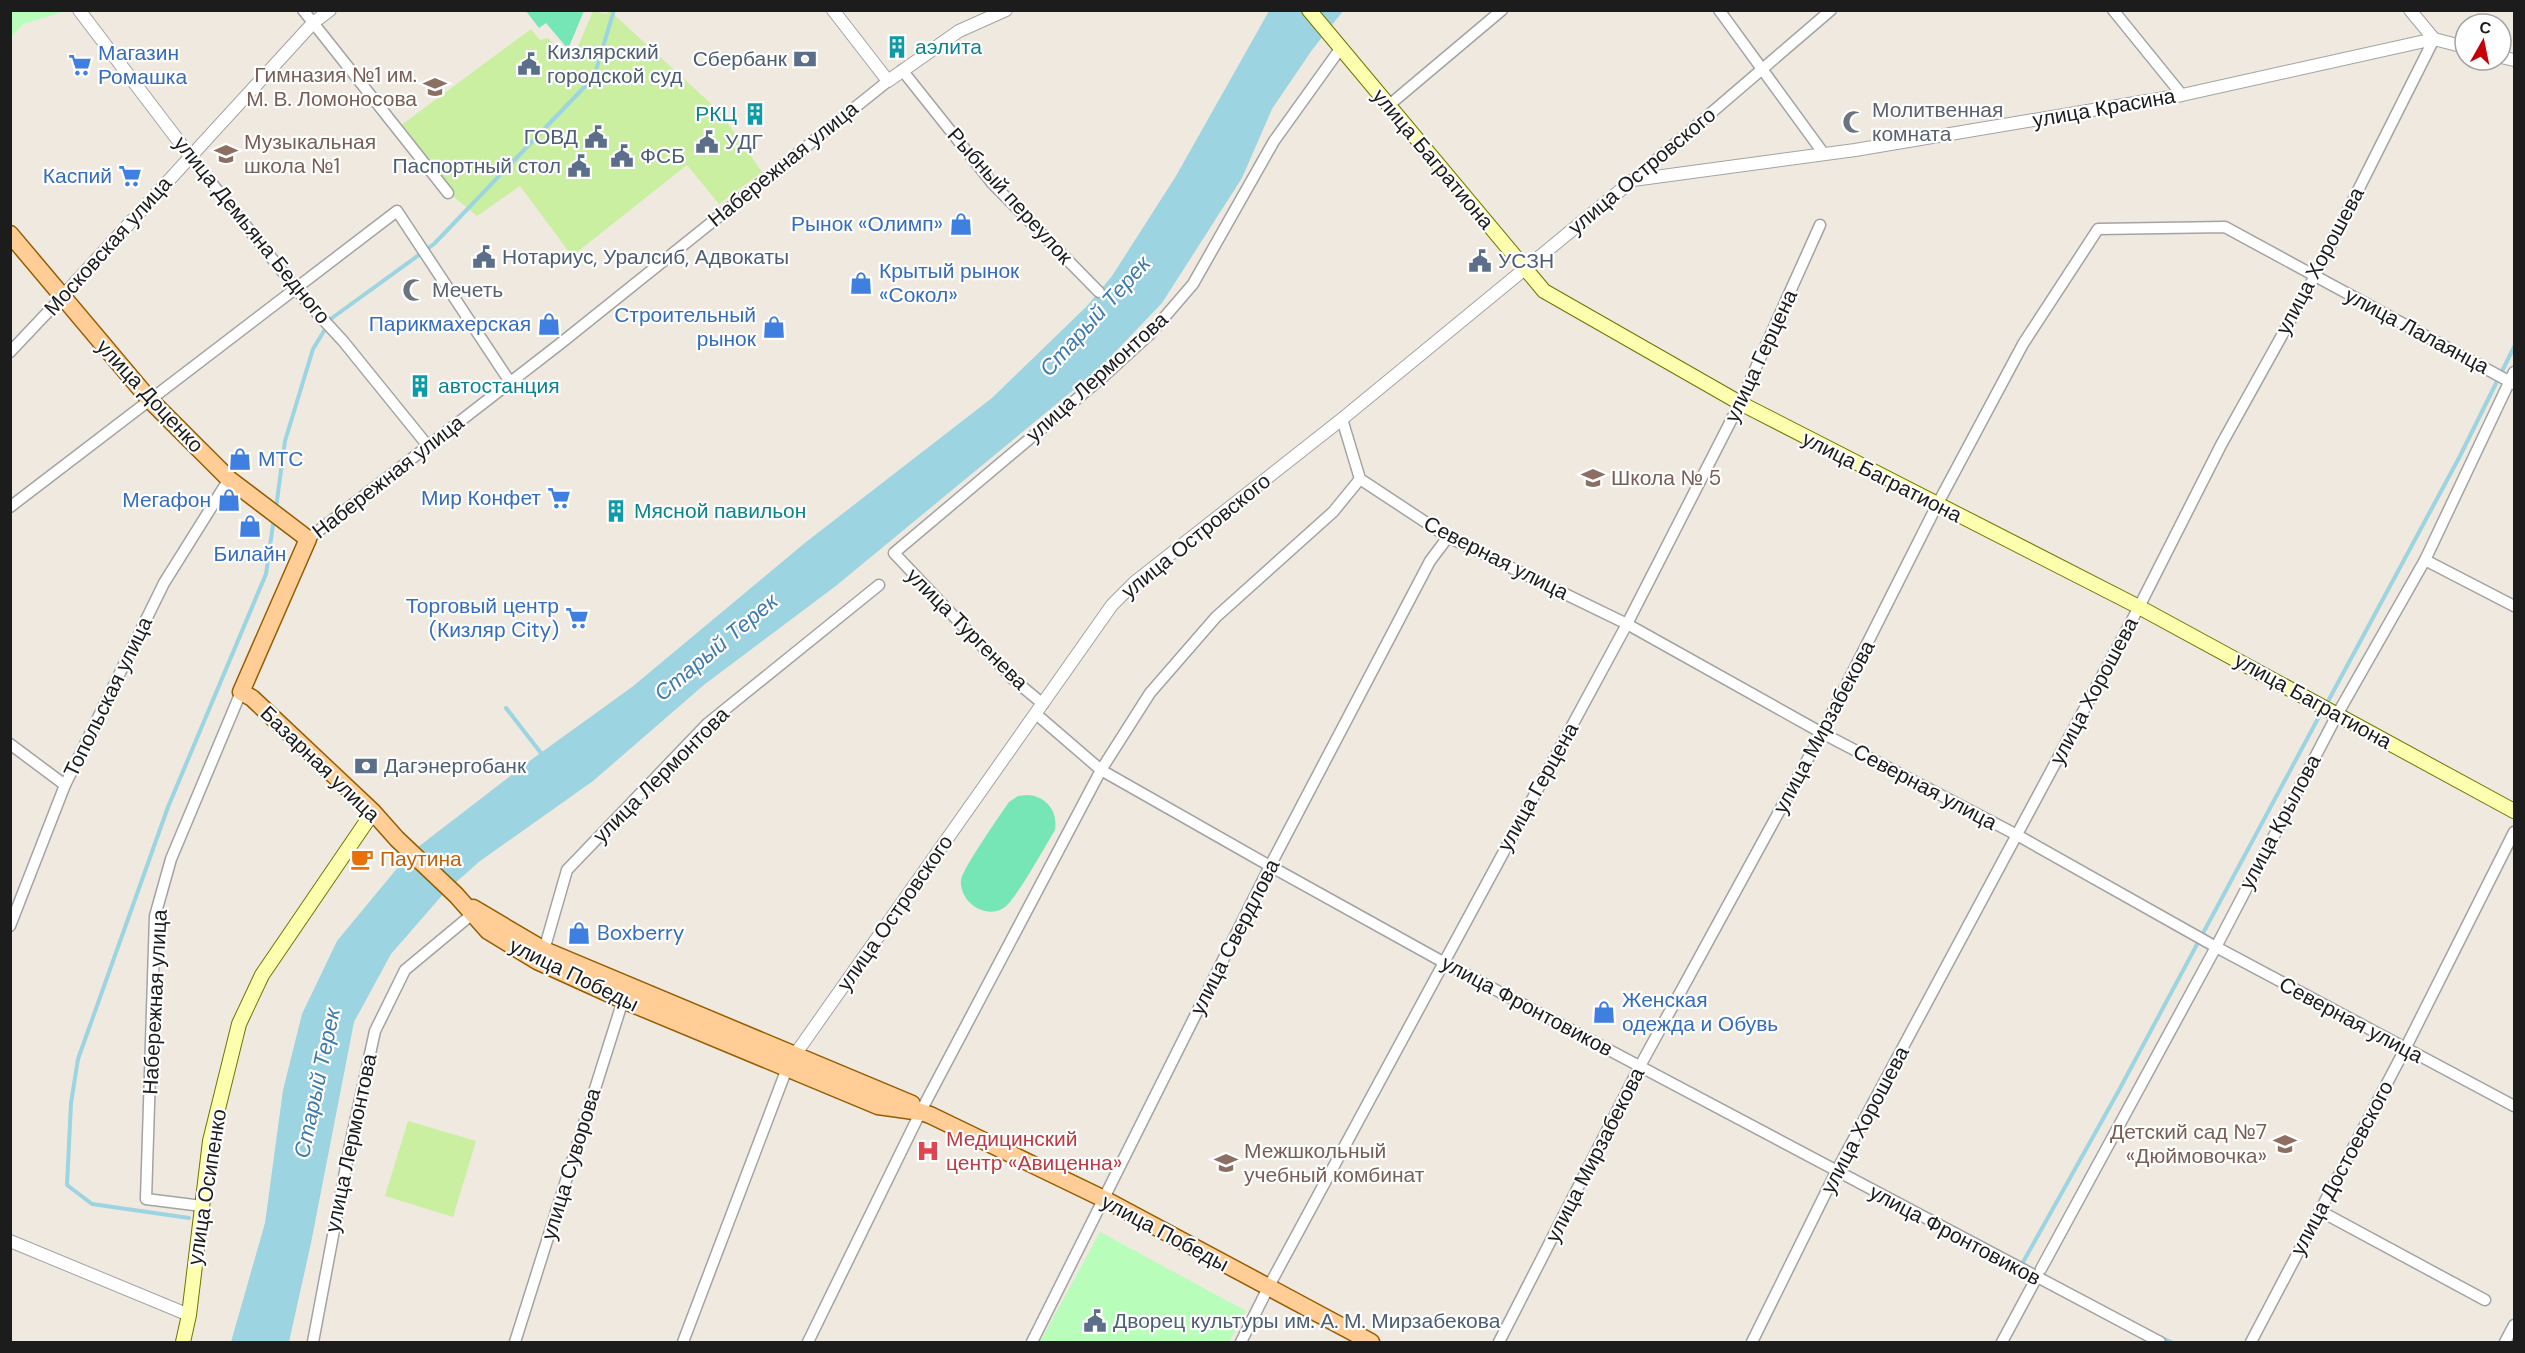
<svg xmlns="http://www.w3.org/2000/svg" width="2525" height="1353" viewBox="0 0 2525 1353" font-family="'DM Sans',sans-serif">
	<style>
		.grass { fill: #caefa0 }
		.park { fill: #b8feba }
		.pitch { fill: #76e6b6 }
		.water { fill: #9cd4e1 }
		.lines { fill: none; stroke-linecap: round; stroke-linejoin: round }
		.stream { stroke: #9cd4e1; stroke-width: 4 }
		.minor-casing { stroke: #a3a3a3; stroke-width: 13 }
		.tertiary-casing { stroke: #a3a3a3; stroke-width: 14 }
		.secondary-casing { stroke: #6e7600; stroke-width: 16 }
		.primary-casing { stroke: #945d00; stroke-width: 19 }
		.minor { stroke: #fff; stroke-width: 10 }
		.tertiary { stroke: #fff; stroke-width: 12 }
		.secondary { stroke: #feffae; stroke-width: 14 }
		.primary { stroke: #ffcd95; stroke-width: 16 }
		.labels { text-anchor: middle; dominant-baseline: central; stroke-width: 4.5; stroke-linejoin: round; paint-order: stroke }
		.culture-label { font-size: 21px; fill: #0d838f; stroke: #fff; text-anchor: start }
		.service-label { font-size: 21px; fill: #4e5e75; stroke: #fff; text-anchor: start }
		.shop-label { font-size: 21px; fill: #366cbe; stroke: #fff; text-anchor: end }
		.education-label { font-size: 21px; fill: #785e54; stroke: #fff; text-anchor: start }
		.street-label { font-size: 21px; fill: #1c1c1c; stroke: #fff }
		.worship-label { font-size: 21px; fill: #5b616d; stroke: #fff; text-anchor: start }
		.food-label { font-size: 21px; fill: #c56008; stroke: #fff; text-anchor: start }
		.health-label { font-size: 21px; fill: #be3a42; stroke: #fff; text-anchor: start }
		.water-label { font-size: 22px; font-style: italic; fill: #3e7aac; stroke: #fff }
	</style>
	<rect width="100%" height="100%" fill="#efe9e0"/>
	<g class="grass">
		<polygon points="593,11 606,14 610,11 720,112 762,172 719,204 687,165 572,256 520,186 477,216 443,188 400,126 531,29 540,40 548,38 571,63"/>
		<polygon points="408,1121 476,1141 453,1217 385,1196"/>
	</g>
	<g class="park">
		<polygon points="11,10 66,10 66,11 23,24 11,37"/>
		<polygon points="1100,1232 1246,1311 1229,1342 1040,1342"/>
	</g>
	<g class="pitch">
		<polygon points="526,11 584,11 568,49 546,23 539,28"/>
		<path d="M1027 795C1047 796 1058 812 1055 830 1046 845 1016 899 1005 907 986 921 959 902 961 880 963 868 1000 815 1009 802L1018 796Z"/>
	</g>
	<polygon class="water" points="1269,11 1343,11 1312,50 1272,109 1242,178 1162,303 1100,368 837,585 705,684 593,781 480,861 445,892 391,954 354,1022 311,1243 289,1342 231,1342 265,1223 283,1090 302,1014 337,941 409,854 535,757 632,687 806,542 992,398 1087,306 1112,276 1176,176"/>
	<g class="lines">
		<g class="stream">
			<polyline points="276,508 285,441 313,349 332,318 434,244 594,77 614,10"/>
			<polyline points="2326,705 2460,456 2514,347"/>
			<polyline points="506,708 541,753"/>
			<polyline points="189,1218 92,1204 67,1185 71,1103 78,1059 168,807 266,574 274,518"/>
			<polyline points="2023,1265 2022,1264 2118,1092 2322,711"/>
			<polyline points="2160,1337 2171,1342"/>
		</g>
		<g class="minor-casing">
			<g id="minor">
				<polyline points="303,10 448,193"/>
				<polyline points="1719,10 1824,154"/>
				<polyline points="2113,10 2182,95"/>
				<polyline points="902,70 992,183 1099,292"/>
				<polyline points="1388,106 1502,10"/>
				<polyline points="190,156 306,301 343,341 428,446"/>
				<polyline points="1633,180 1831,10"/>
				<polyline points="10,352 62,297"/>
				<polyline points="1342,419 1360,479 1448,537 1627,624 1822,733 2017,835 2216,947 2514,1106"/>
				<polyline points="10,507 397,211 510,382"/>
				<polyline points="308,539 561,343 888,81"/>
				<polyline points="2425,560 2514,606"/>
				<polyline points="1043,704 1013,679 894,553 1104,376 1150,334 1193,284 1274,141 1340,49"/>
				<polyline points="1036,714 1101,770 1270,866 1443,962 2160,1342"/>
				<polyline points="10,744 65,785"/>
				<polyline points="10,926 65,785 164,583 229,479"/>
				<polyline points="544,950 567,870 707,724 879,585"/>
				<polyline points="202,1206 146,1199 155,916 171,859 241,692"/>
				<polyline points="2320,1211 2485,1300"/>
				<polyline points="2041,1269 2216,947 2338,713 2425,560 2514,372"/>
				<polyline points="313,1342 350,1145 375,1031 405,970 476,911"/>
				<polyline points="515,1342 624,997"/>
				<polyline points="683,1342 789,1063"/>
				<polyline points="808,1342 922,1109 1101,770 1150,693 1216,617 1333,512 1360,479"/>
				<polyline points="1032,1342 1270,866 1430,561 1448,537"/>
				<polyline points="1241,1342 1269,1286 1627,624 1740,403 1820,225"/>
				<polyline points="1499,1342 1640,1066 1822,733 1937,505 2023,344 2098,229 2225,227 2514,384"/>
				<polyline points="1752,1342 1836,1172 2139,607 2221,445 2315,276 2434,39"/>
				<polyline points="2002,1342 2038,1275"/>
				<polyline points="2251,1342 2405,1049 2514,832"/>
				<polyline points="2505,1342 2514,1325"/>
			</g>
		</g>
		<g class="tertiary-casing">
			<g id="tertiary">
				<polyline points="79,10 190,156"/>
				<polyline points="833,10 888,81 959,31 1006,10"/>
				<polyline points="2410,10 2434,39"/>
				<polyline points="2501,57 2514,60"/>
				<polyline points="62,297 313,23 330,10"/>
				<polyline points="794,1056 1112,605 1135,582 1342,419 1633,180 1855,150 2182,95 2434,39 2465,47"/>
				<polyline points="10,1241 189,1315"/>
			</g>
		</g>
		<g class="secondary-casing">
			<g id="secondary">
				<polyline points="1309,10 1544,291 1740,403 2139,607 2514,811"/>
				<polyline points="183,1342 189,1315 210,1141 239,1024 262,975 373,812"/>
			</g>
		</g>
		<g class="primary-casing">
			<g id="primary">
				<polyline points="10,234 149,399 229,479 308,539 241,692 252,698 373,812 397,839 456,895 488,931 537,961 623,1000 878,1106 921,1112 930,1115 1104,1199 1371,1342"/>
				<polyline points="473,908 544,950 912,1104"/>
			</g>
		</g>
		<use href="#minor" class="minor"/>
		<use href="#tertiary" class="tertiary"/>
		<use href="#secondary" class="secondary"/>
		<use href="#primary" class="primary"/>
	</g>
	<defs>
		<g id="building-bare" transform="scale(1.8)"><path d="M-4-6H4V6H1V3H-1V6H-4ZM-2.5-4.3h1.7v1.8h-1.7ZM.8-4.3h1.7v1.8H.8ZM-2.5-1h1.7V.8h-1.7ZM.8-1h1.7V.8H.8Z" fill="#0f9aa8" stroke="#fff" stroke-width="2.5" paint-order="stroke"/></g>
		<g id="bank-bare" transform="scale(1.8)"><path d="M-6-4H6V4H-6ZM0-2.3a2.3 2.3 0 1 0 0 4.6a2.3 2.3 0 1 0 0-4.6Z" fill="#5c6f8a" stroke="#fff" stroke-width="2.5" paint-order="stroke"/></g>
		<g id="civic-bare" transform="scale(1.8)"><path d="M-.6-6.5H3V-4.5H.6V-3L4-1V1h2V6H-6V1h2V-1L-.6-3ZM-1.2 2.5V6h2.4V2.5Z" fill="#5c6f8a" stroke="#fff" stroke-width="2.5" paint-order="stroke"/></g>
		<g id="supermarket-bare" transform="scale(1.8)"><path d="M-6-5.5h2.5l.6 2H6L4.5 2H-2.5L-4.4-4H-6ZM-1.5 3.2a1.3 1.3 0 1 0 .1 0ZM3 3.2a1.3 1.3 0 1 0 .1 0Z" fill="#3f7fe0" stroke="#fff" stroke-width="2.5" paint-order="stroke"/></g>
		<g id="school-bare" transform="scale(1.8)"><path d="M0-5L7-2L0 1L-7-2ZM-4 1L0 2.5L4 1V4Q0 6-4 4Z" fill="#8d6e63" stroke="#fff" stroke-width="2.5" paint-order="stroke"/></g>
		<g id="mosque-bare" transform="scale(1.8)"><path d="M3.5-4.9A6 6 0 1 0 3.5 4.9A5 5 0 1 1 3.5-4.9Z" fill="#6b7280" stroke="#fff" stroke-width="2.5" paint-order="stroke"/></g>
		<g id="shop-bare" transform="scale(1.8)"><path d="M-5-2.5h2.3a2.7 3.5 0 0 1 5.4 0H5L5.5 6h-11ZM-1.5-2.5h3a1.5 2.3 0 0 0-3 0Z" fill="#3f7fe0" stroke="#fff" stroke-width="2.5" paint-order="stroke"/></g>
		<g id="cafe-bare" transform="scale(1.8)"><path d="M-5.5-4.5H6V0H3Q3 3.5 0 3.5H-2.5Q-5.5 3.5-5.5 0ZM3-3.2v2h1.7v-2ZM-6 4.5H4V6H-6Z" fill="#e8710a" stroke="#fff" stroke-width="2.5" paint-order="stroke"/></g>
		<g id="hospital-bare" transform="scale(1.8)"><path d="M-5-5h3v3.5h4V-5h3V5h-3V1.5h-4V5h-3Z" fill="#e0444e" stroke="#fff" stroke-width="2.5" paint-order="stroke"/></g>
		<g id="university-bare" transform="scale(1.8)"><path d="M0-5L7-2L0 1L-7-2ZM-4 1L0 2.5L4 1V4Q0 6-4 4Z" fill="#8d6e63" stroke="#fff" stroke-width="2.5" paint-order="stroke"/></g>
	</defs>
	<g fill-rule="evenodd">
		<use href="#building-bare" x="897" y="47"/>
		<use href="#bank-bare" x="805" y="59"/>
		<use href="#civic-bare" x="529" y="64"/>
		<use href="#supermarket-bare" x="80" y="65"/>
		<use href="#school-bare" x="435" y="87"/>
		<use href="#building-bare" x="755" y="114"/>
		<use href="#mosque-bare" x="1854" y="122"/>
		<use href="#civic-bare" x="596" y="137"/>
		<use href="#civic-bare" x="707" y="142"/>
		<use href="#school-bare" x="226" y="154"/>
		<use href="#civic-bare" x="622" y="156"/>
		<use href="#civic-bare" x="579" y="166"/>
		<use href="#supermarket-bare" x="130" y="176"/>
		<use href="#shop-bare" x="961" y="224"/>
		<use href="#civic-bare" x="484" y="257"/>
		<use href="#civic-bare" x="1480" y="261"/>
		<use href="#shop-bare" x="861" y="283"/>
		<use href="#mosque-bare" x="414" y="290"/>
		<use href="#shop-bare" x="549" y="324"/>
		<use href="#shop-bare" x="774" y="327"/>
		<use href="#building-bare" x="420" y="386"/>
		<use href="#shop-bare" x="240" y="459"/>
		<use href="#school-bare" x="1593" y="478"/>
		<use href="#supermarket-bare" x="559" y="498"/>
		<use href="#shop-bare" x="229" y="500"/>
		<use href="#building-bare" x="616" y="511"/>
		<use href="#shop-bare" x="250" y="526"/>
		<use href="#supermarket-bare" x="577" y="618"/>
		<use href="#bank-bare" x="366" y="766"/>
		<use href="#cafe-bare" x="362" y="859"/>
		<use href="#shop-bare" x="579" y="933"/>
		<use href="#shop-bare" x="1604" y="1012"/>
		<use href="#school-bare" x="2285" y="1144"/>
		<use href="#hospital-bare" x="928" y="1151"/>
		<use href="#university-bare" x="1226" y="1163"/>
		<use href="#civic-bare" x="1095" y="1321"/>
	</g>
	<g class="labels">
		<g class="culture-label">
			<text x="915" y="47">аэлита</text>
			<text x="737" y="114" text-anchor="end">РКЦ</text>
			<text x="438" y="386">автостанция</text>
			<text x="634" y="511">Мясной павильон</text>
		</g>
		<g class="service-label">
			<text x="547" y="52">Кизлярский<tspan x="547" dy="24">городской суд</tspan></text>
			<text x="787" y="59" text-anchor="end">Сбербанк</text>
			<text x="578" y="137" text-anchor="end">ГОВД</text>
			<text x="725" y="142">УДГ</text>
			<text x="640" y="156">ФСБ</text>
			<text x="561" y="166" text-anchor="end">Паспортный стол</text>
			<text x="502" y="257">Нотариус, Уралсиб, Адвокаты</text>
			<text x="1498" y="261">УСЗН</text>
			<text x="384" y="766">Дагэнергобанк</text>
			<text x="1113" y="1321">Дворец культуры им. А. М. Мирзабекова</text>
		</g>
		<g class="shop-label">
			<text x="98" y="53" text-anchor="start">Магазин<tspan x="98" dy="24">Ромашка</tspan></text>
			<text x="112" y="176">Каспий</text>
			<text x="943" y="224">Рынок «Олимп»</text>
			<text x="879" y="271" text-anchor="start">Крытый рынок<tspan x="879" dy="24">«Сокол»</tspan></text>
			<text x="756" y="315">Строительный<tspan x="756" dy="24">рынок</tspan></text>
			<text x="531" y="324">Парикмахерская</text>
			<text x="258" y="459" text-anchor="start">МТС</text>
			<text x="541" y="498">Мир Конфет</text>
			<text x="211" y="500">Мегафон</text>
			<text x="250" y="554" text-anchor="middle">Билайн</text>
			<text x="559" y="606">Торговый центр<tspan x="559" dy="24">(Кизляр City)</tspan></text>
			<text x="597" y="933" text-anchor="start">Boxberry</text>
			<text x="1622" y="1000" text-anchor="start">Женская<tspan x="1622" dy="24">одежда и Обувь</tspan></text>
		</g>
		<g class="education-label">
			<text x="417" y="75" text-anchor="end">Гимназия №1 им.<tspan x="417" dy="24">М. В. Ломоносова</tspan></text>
			<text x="244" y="142">Музыкальная<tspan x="244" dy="24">школа №1</tspan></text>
			<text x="1611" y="478">Школа № 5</text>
			<text x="2267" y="1132" text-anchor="end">Детский сад №7<tspan x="2267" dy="24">«Дюймовочка»</tspan></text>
			<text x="1244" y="1151">Межшкольный<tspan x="1244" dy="24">учебный комбинат</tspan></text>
		</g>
		<g class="street-label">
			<text transform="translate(2104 108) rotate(-10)">улица Красина</text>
			<text transform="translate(1433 159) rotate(50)">улица Багратиона</text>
			<text transform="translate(783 164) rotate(-39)">Набережная улица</text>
			<text transform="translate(1642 171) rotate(-40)">улица Островского</text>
			<text transform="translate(1010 196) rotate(48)">Рыбный переулок</text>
			<text transform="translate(252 230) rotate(51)">улица Демьяна Бедного</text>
			<text transform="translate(108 246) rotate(-48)">Московская улица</text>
			<text transform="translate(2320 261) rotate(-62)">улица Хорошева</text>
			<text transform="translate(2417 331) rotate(28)">улица Лалаянца</text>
			<text transform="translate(1761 356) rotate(-65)">улица Герцена</text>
			<text transform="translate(1097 377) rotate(-42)">улица Лермонтова</text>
			<text transform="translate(150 396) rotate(47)">улица Доценко</text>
			<text transform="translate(388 477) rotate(-38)">Набережная улица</text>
			<text transform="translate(1882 477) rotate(27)">улица Багратиона</text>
			<text transform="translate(1196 536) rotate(-39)">улица Островского</text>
			<text transform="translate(1496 558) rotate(27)">Северная улица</text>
			<text transform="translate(967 629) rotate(45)">улица Тургенева</text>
			<text transform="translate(2094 691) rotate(-62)">улица Хорошева</text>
			<text transform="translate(108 697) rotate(-64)">Топольская улица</text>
			<text transform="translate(2313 701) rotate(29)">улица Багратиона</text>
			<text transform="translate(1824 727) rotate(-62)">улица Мирзабекова</text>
			<text transform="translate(320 764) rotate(44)">Базарная улица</text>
			<text transform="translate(661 775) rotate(-45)">улица Лермонтова</text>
			<text transform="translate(1538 787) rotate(-61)">улица Герцена</text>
			<text transform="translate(1925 787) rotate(28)">Северная улица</text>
			<text transform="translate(2280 822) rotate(-62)">улица Крылова</text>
			<text transform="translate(895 913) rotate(-55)">улица Островского</text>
			<text transform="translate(1235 937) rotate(-63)">улица Свердлова</text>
			<text transform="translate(574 975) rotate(26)">улица Победы</text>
			<text transform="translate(155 1002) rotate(-87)">Набережная улица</text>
			<text transform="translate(1527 1006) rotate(28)">улица Фронтовиков</text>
			<text transform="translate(2351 1020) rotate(28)">Северная улица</text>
			<text transform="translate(1865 1120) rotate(-62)">улица Хорошева</text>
			<text transform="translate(351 1143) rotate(-78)">улица Лермонтова</text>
			<text transform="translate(1595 1155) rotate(-63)">улица Мирзабекова</text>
			<text transform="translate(571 1164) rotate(-73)">улица Суворова</text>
			<text transform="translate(2342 1168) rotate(-62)">улица Достоевского</text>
			<text transform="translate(207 1187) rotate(-81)">улица Осипенко</text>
			<text transform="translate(1165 1233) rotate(28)">улица Победы</text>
			<text transform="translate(1955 1235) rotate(28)">улица Фронтовиков</text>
		</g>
		<g class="worship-label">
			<text x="1872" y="110">Молитвенная<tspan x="1872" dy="24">комната</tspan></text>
			<text x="432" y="290">Мечеть</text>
		</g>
		<g class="food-label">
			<text x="380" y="859">Паутина</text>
		</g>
		<g class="health-label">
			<text x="946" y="1139">Медицинский<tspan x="946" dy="24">центр «Авиценна»</tspan></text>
		</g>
		<g class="water-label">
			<text transform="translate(1095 316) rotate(-48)">Старый Терек</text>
			<text transform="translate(716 647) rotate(-40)">Старый Терек</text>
			<text transform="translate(317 1083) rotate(-78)">Старый Терек</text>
		</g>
	</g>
	<rect width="2525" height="1353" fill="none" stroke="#1c1c1c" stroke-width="24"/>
	<g transform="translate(2483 42) rotate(9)"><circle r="28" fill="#ffffff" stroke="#a4a4a4" stroke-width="1.5"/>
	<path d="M0-4.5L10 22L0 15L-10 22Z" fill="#c80008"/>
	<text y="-9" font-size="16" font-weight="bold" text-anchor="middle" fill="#1c1c1c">С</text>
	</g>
</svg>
